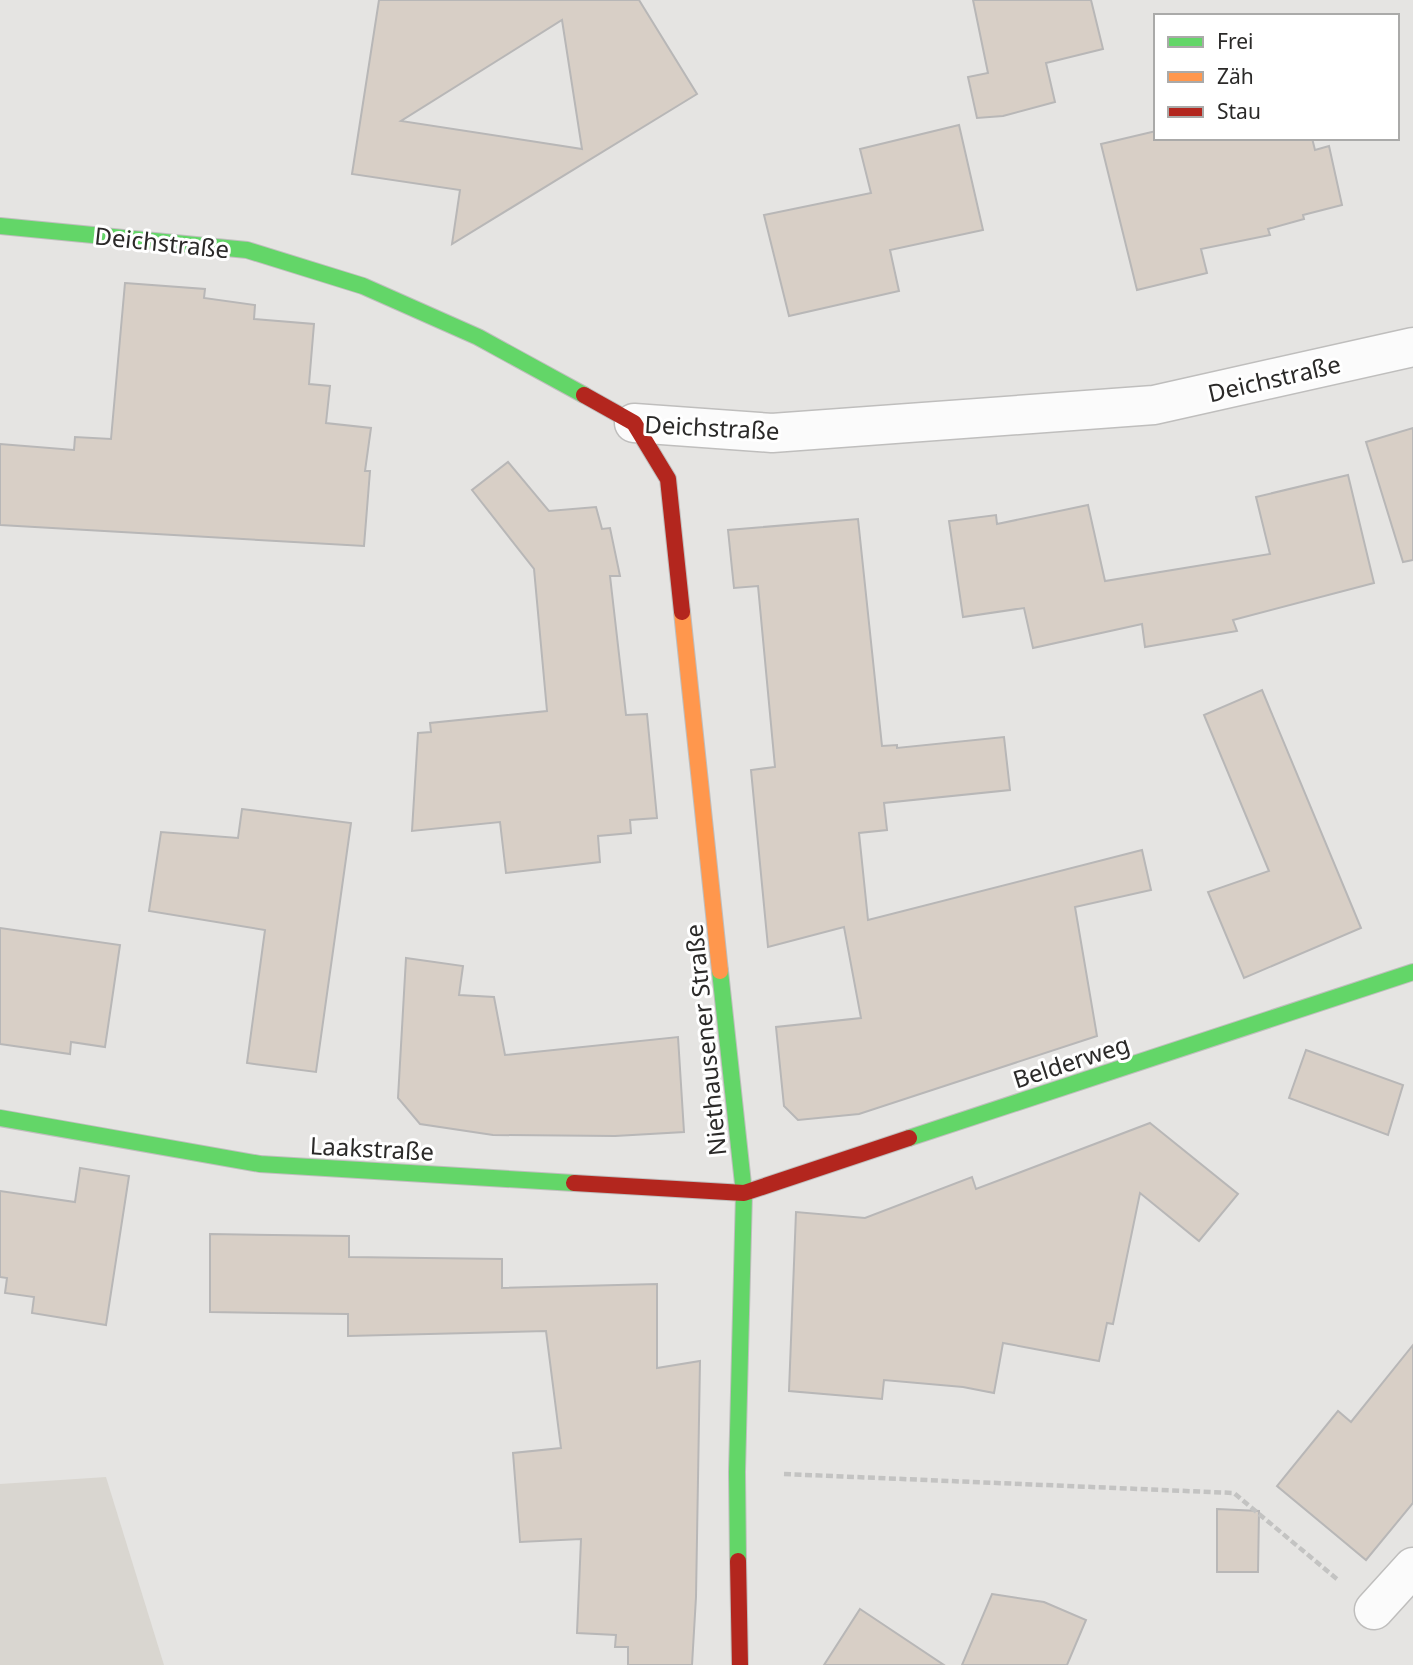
<svg xmlns="http://www.w3.org/2000/svg" width="1413" height="1665" viewBox="0 0 1413 1665" font-family="'Noto Sans',sans-serif">
	<style>
		.built { fill: #d9d6d0 }
		.building { fill: #d8cfc6; stroke: #b8b7b7; stroke-width: 2; fill-rule: evenodd }
		.lines { fill: none; stroke-linecap: round; stroke-linejoin: round }
		.street-casing { stroke: #bfbebd; stroke-width: 41 }
		.fast-casing { stroke: #bfbebd; stroke-width: 18 }
		.slow-casing { stroke: #bfbebd; stroke-width: 18 }
		.jam-casing { stroke: #bfbebd; stroke-width: 18 }
		.path { stroke: #c3c3c2; stroke-width: 4.5; stroke-dasharray: 7 3.5; stroke-linecap: butt }
		.street { stroke: #fbfbfb; stroke-width: 38 }
		.fast { stroke: #63d668; stroke-width: 16 }
		.slow { stroke: #ff974d; stroke-width: 16 }
		.jam { stroke: #b3261e; stroke-width: 16 }
		.labels { text-anchor: middle; dominant-baseline: central; stroke-width: 6; stroke-linejoin: round; paint-order: stroke }
		.street-label { font-size: 24px; fill: #2b2a29; stroke: #fff }
	</style>
	<rect width="100%" height="100%" fill="#e5e4e2"/>
	<polygon class="built" points="106,1477 164,1665 0,1665 0,1484"/>
	<g class="building">
		<path d="M379 0H639L697 94 452 244 460 190 352 174ZM562 20 582 149 401 121Z"/>
		<polygon points="973,0 1091,0 1103,49 1046,63 1055,102 1003,116 977,118 968,77 988,73"/>
		<polygon points="959,125 983,230 890,250 899,291 789,316 764,215 871,193 860,149"/>
		<polygon points="1156,131 1156,138 1312,138 1315,150 1329,146 1342,205 1303,215 1304,219 1268,229 1270,235 1201,249 1207,273 1137,290 1101,144"/>
		<polygon points="125,283 205,289 204,298 255,305 254,319 314,324 309,384 330,386 326,423 371,428 365,471 370,471 364,546 0,525 0,444 74,450 75,437 111,439"/>
		<polygon points="1413,428 1413,560 1403,562 1366,442"/>
		<polygon points="508,462 549,511 596,507 602,529 610,528 620,576 610,576 626,715 647,714 657,818 630,820 631,833 598,836 600,862 506,873 500,822 412,831 418,733 431,732 430,723 547,711 534,569 472,490"/>
		<polygon points="1348,475 1374,583 1233,620 1237,631 1145,647 1142,624 1033,648 1024,608 963,617 949,521 996,515 997,524 1088,505 1105,581 1270,554 1256,497"/>
		<polygon points="858,519 882,746 897,745 897,748 1004,737 1010,790 884,803 887,830 859,833 868,920 1142,850 1151,890 1075,907 1097,1036 859,1114 798,1120 784,1106 776,1027 861,1018 844,927 768,947 751,770 775,767 758,586 734,588 728,530"/>
		<polygon points="1262,690 1361,928 1244,978 1208,892 1269,871 1204,715"/>
		<polygon points="242,809 351,823 316,1072 247,1063 265,930 149,911 161,832 238,838"/>
		<polygon points="0,928 120,945 105,1047 71,1042 70,1054 0,1044"/>
		<polygon points="406,958 463,966 459,995 494,997 505,1055 678,1037 684,1132 615,1136 493,1135 420,1124 398,1098"/>
		<polygon points="1306,1050 1403,1085 1388,1135 1289,1098"/>
		<polygon points="1150,1123 1238,1194 1199,1241 1140,1193 1113,1324 1107,1323 1099,1361 1003,1343 994,1393 963,1387 884,1380 882,1399 789,1391 796,1212 865,1218 972,1177 976,1189"/>
		<polygon points="80,1168 129,1176 106,1325 32,1313 34,1297 5,1293 7,1278 0,1277 0,1191 75,1202"/>
		<polygon points="210,1234 349,1236 349,1257 502,1259 502,1288 657,1284 657,1368 700,1361 696,1597 692,1665 628,1665 628,1647 615,1647 616,1635 577,1633 581,1539 520,1542 513,1453 561,1448 546,1331 348,1336 348,1314 210,1312"/>
		<polygon points="1413,1345 1413,1503 1366,1560 1277,1486 1338,1411 1351,1422"/>
		<polygon points="1217,1509 1259,1511 1258,1572 1217,1572"/>
		<polygon points="992,1594 1044,1602 1086,1620 1067,1665 962,1665"/>
		<polygon points="860,1609 944,1665 824,1665"/>
	</g>
	<g class="lines">
		<g class="street-casing">
			<g id="street">
				<polyline points="634,423 772,433 1154,405 1413,347"/>
				<polyline points="1374,1610 1413,1567"/>
			</g>
		</g>
		<g class="fast-casing">
			<g id="fast">
				<polyline points="0,226 247,250 363,286 478,337 584,395"/>
				<polyline points="720,971 744,1193 737,1472 738,1561"/>
				<polyline points="0,1118 260,1164 574,1183"/>
				<polyline points="909,1138 1413,972"/>
			</g>
		</g>
		<g class="slow-casing">
			<polyline id="slow" points="682,612 720,971"/>
		</g>
		<g class="jam-casing">
			<g id="jam">
				<polyline points="584,395 634,423 668,479 682,612"/>
				<polyline points="574,1183 744,1193 909,1138"/>
				<polyline points="738,1561 740,1665"/>
			</g>
		</g>
		<polyline class="path" points="784,1474 1234,1493 1338,1580"/>
		<use href="#street" class="street"/>
		<use href="#fast" class="fast"/>
		<use href="#slow" class="slow"/>
		<use href="#jam" class="jam"/>
	</g>
	<g class="labels">
		<g class="street-label">
			<text transform="translate(162 242) rotate(6)">Deichstraße</text>
			<text transform="translate(1274 378) rotate(-13)">Deichstraße</text>
			<text transform="translate(712 427) rotate(3)">Deichstraße</text>
			<text transform="translate(705 1040) rotate(-96)">Niethausener Straße</text>
			<text transform="translate(1071 1061) rotate(-18)">Belderweg</text>
			<text transform="translate(372 1148) rotate(3)">Laakstraße</text>
		</g>
	</g>
	<rect x="1154" y="14" width="245" height="126" fill="#ffffff" stroke="#aaaaa9" stroke-width="2"/>
	<rect x="1168" y="37" width="35" height="10" fill="#63d668" stroke="#aaaaa9" stroke-width="2"/>
	<text x="1217" y="49" font-size="21" fill="#2b2a29">Frei</text>
	<rect x="1168" y="72" width="35" height="10" fill="#ff974d" stroke="#aaaaa9" stroke-width="2"/>
	<text x="1217" y="84" font-size="21" fill="#2b2a29">Zäh</text>
	<rect x="1168" y="107" width="35" height="10" fill="#b3261e" stroke="#aaaaa9" stroke-width="2"/>
	<text x="1217" y="119" font-size="21" fill="#2b2a29">Stau</text>
</svg>
